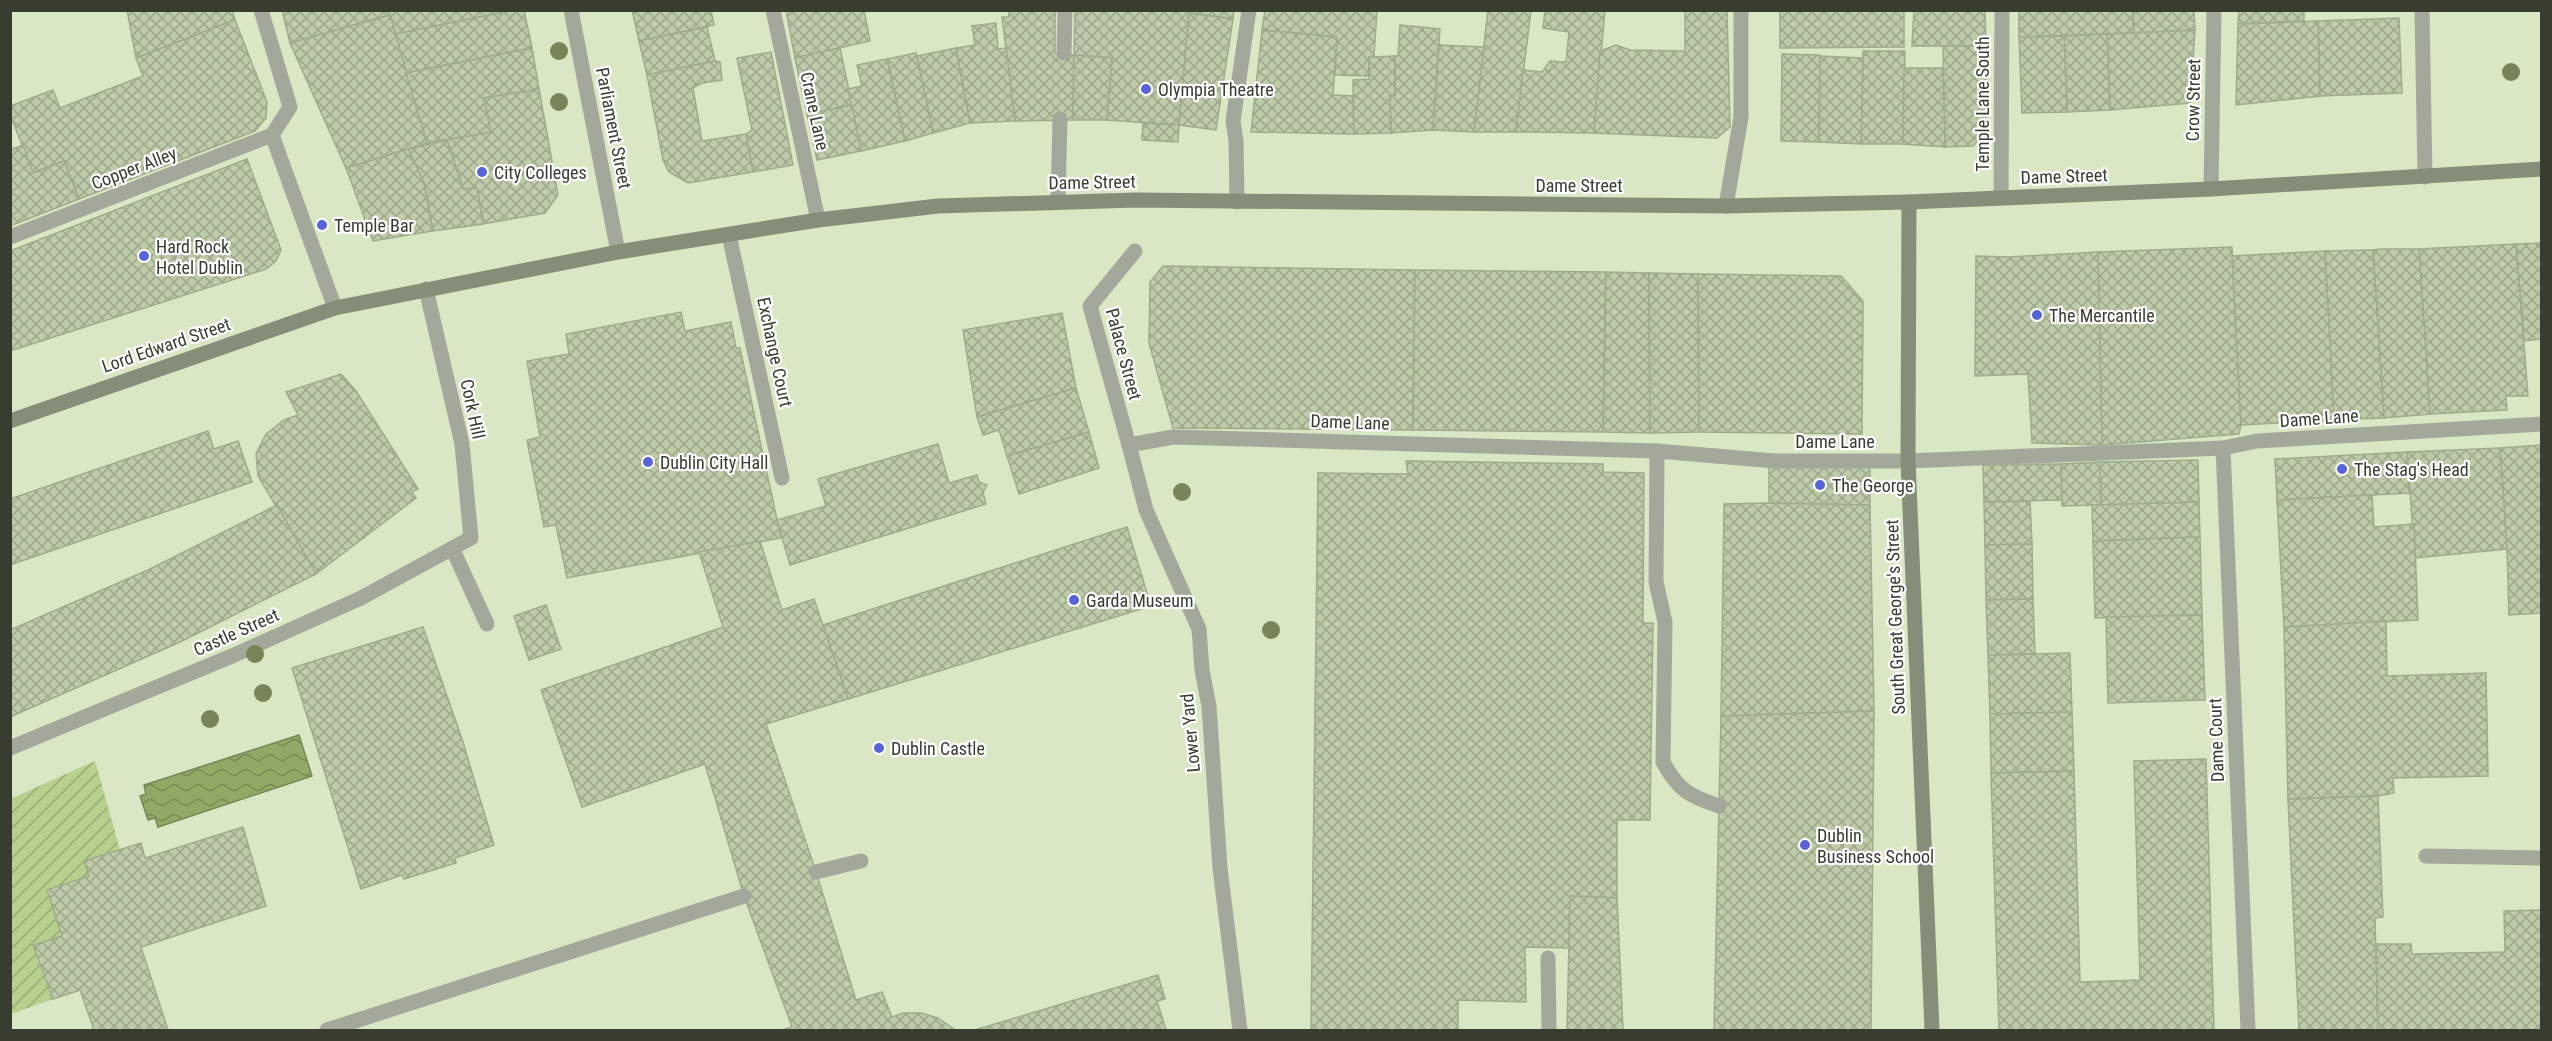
<svg xmlns="http://www.w3.org/2000/svg" width="2552" height="1041" viewBox="0 0 2552 1041" font-family="'Roboto Condensed',sans-serif">
	<style>
		.garden { fill: url(#garden-furrows) }
		.water { fill: url(#water-waves); stroke: #768856; stroke-width: 1.5 }
		.building { fill: url(#building-cross-hatch); stroke: #9fac8b; stroke-width: 1.5 }
		.lines { fill: none; stroke-linecap: round; stroke-linejoin: round }
		.lane { stroke: #a3a99a; stroke-width: 15 }
		.street { stroke: #a3a99a; stroke-width: 15 }
		.secondary { stroke: #858e78; stroke-width: 15 }
		.tree { fill: #778559 }
		.poi-dot { fill: #5863da; stroke: #fff; stroke-width: 2 }
		.labels { text-anchor: middle; dominant-baseline: central; stroke-width: 4.5; stroke-linejoin: round; paint-order: stroke }
		.poi-label { font-size: 18px; fill: #373d2f; stroke: #fff; text-anchor: start }
		.street-label { font-size: 18px; fill: #373d2f; stroke: #fff }
	</style>
	<defs>
		<pattern id="garden-furrows" width="10" height="10" patternUnits="userSpaceOnUse" patternTransform="scale(1.5)"><rect width="10" height="10" fill="#b8d08d"/><path d="M-1 1l2-2M0 10L10 0M9 11l2-2" fill="none" stroke="#96aa74"/></pattern>
		<pattern id="water-waves" width="16" height="10" patternUnits="userSpaceOnUse" patternTransform="scale(1.5)"><rect width="16" height="10" fill="#91a866"/><path d="M0 5q4-4 8 0t8 0" fill="none" stroke="#778a54"/></pattern>
		<pattern id="building-cross-hatch" width="8" height="8" patternUnits="userSpaceOnUse" patternTransform="scale(1.5)"><rect width="8" height="8" fill="#becba9"/><path d="M0 0l8 8M0 8l8-8" fill="none" stroke="#9ba68a"/></pattern>
	</defs>
	<rect width="100%" height="100%" fill="#d9e7c4"/>
	<polygon class="garden" points="95,761 120,850 84,861 89,876 62,936 34,945 53,999 11,1014 10,799"/>
	<polygon class="water" points="299,735 312,776 158,827 155,818 148,820 140,796 146,794 144,785"/>
	<g class="building">
		<polygon points="127,10 232,10 235,20 136,58"/>
		<polygon points="282,10 388,10 390,15 290,43"/>
		<polygon points="388,10 515,10 395,34"/>
		<polygon points="515,10 524,10 532,48 406,73 395,34"/>
		<polygon points="632,10 711,10 714,25 639,41"/>
		<polygon points="786,10 864,10 870,41 795,58"/>
		<polygon points="1009,10 1055,10 1055,53 1074,55 1073,120 1015,121 1002,17 1009,17"/>
		<polygon points="1075,10 1234,10 1233,19 1189,13 1179,125 1107,120 1112,58 1074,55"/>
		<polygon points="1265,10 1377,10 1374,56 1369,57 1369,76 1335,75 1337,37 1262,30"/>
		<polygon points="1488,10 1531,10 1516,132 1474,132"/>
		<polygon points="1545,10 1605,10 1594,133 1516,132 1523,70 1542,72 1550,61 1566,62 1569,32 1543,28"/>
		<polygon points="1685,10 1727,10 1730,127 1717,138 1594,133 1600,51 1616,45 1630,50 1685,51"/>
		<polygon points="1780,10 1904,10 1904,47 1780,48"/>
		<polygon points="1914,10 1985,10 1986,46 1912,46"/>
		<polygon points="2019,10 2133,10 2134,33 2019,37"/>
		<polygon points="2133,10 2194,10 2195,30 2134,33"/>
		<polygon points="2239,10 2304,10 2304,21 2238,24"/>
		<polygon points="1189,13 1233,19 1216,130 1179,125"/>
		<polygon points="390,15 427,143 346,168 290,43"/>
		<polygon points="2399,18 2402,93 2320,96 2318,21"/>
		<polygon points="235,20 267,102 266,118 255,131 79,199 64,161 33,173 10,114 10,106 53,90 60,108 143,76 136,58"/>
		<polygon points="2318,21 2320,96 2236,105 2238,24"/>
		<polygon points="996,23 998,49 1006,48 1015,121 970,123 956,48 975,45 972,26"/>
		<polygon points="1400,25 1440,29 1433,130 1391,133 1390,95 1395,95 1395,56 1398,56"/>
		<polygon points="707,27 715,61 647,75 639,41"/>
		<polygon points="1262,30 1337,37 1333,95 1353,96 1354,134 1251,132"/>
		<polygon points="2195,30 2190,103 2110,110 2107,34"/>
		<polygon points="2107,34 2110,110 2067,112 2064,36"/>
		<polygon points="2064,36 2067,112 2022,113 2019,37"/>
		<polygon points="1439,45 1484,47 1474,132 1433,130"/>
		<polygon points="1943,46 1986,46 1987,132 1973,146 1945,147"/>
		<polygon points="532,48 539,89 484,98 491,132 427,143 406,73"/>
		<polygon points="840,48 852,105 807,114 795,58"/>
		<polygon points="956,48 970,123 933,133 917,56"/>
		<polygon points="1863,51 1905,51 1903,144 1861,144"/>
		<polygon points="771,52 793,165 753,172 746,134 752,130 737,58"/>
		<polygon points="916,53 933,133 905,141 887,59"/>
		<polygon points="1782,54 1820,55 1819,142 1781,141"/>
		<polygon points="1074,55 1112,58 1107,120 1073,120"/>
		<polygon points="1395,56 1395,95 1390,95 1391,133 1354,134 1353,80 1369,79 1369,57"/>
		<polygon points="1820,56 1863,58 1861,144 1819,142"/>
		<polygon points="887,59 905,141 861,151 848,89 862,86 857,65"/>
		<polygon points="715,61 720,62 722,80 702,83 693,88 702,141 746,134 753,172 688,183 669,172 663,160 647,75"/>
		<polygon points="1904,68 1943,68 1945,147 1903,144"/>
		<polygon points="539,89 558,195 545,213 483,224 477,188 463,189 447,140 491,132 484,98"/>
		<polygon points="852,105 861,151 817,160 807,114"/>
		<polygon points="1143,123 1179,125 1178,142 1142,140"/>
		<polygon points="447,140 463,189 477,188 483,224 433,231 424,183 408,149"/>
		<polygon points="23,145 33,173 64,161 79,199 10,226 10,150"/>
		<polygon points="408,149 424,183 433,231 373,241 346,168"/>
		<polygon points="247,159 281,250 276,261 266,269 10,351 10,251"/>
		<polygon points="2542,243 2542,339 2524,341 2516,244"/>
		<polygon points="2516,244 2528,396 2506,396 2507,410 2430,414 2419,249"/>
		<polygon points="2232,247 2241,425 2239,434 2102,445 2098,252"/>
		<polygon points="2382,249 2419,249 2430,414 2384,418 2373,250"/>
		<polygon points="2373,250 2384,418 2334,420 2325,251"/>
		<polygon points="2325,251 2334,420 2241,425 2232,256"/>
		<polygon points="2098,252 2102,445 2032,443 2028,374 1975,376 1976,256 2008,257"/>
		<polygon points="1163,266 1415,270 1413,430 1173,428 1149,343 1150,282"/>
		<polygon points="1415,270 1606,272 1603,432 1413,430"/>
		<polygon points="1606,272 1649,273 1650,433 1603,432"/>
		<polygon points="1649,273 1698,274 1699,432 1650,433"/>
		<polygon points="1698,274 1841,276 1863,301 1862,434 1699,432"/>
		<polygon points="681,312 685,331 731,322 736,348 740,348 781,538 567,578 556,525 544,527 527,440 540,437 527,361 569,354 566,334"/>
		<polygon points="1062,313 1076,388 977,417 963,330"/>
		<polygon points="341,374 356,391 418,489 412,492 416,498 316,574 258,476 256,454 266,434 284,420 298,415 286,392"/>
		<polygon points="1076,388 1089,432 1007,456 999,430 983,435 977,417"/>
		<polygon points="208,431 214,449 238,441 252,482 10,565 10,499"/>
		<polygon points="1089,432 1099,468 1019,494 1007,456"/>
		<polygon points="938,444 949,483 977,475 979,482 987,485 983,493 986,504 790,565 777,520 826,506 818,479"/>
		<polygon points="2542,445 2542,613 2509,615 2507,549 2500,448"/>
		<polygon points="2500,448 2507,549 2415,558 2407,452"/>
		<polygon points="2407,452 2409,493 2277,500 2275,459"/>
		<polygon points="2198,460 2199,502 2101,505 2100,462"/>
		<polygon points="1406,461 1603,464 1603,472 1644,473 1643,623 1653,623 1650,820 1617,820 1617,898 1570,896 1569,948 1525,947 1526,1002 1458,1000 1458,1030 1311,1030 1318,473 1408,474"/>
		<polygon points="2100,462 2101,505 2062,506 2061,464"/>
		<polygon points="2061,464 2062,500 1984,502 1983,465"/>
		<polygon points="1769,465 1870,466 1870,505 1769,503"/>
		<polygon points="2372,495 2374,527 2414,524 2418,620 2284,627 2277,500"/>
		<polygon points="2030,501 2032,544 1985,545 1984,502"/>
		<polygon points="2199,502 2200,537 2093,541 2092,505"/>
		<polygon points="1769,503 1870,505 1874,711 1721,716 1724,504"/>
		<polygon points="277,505 316,574 180,642 10,717 10,630 148,570"/>
		<polygon points="1127,527 1151,606 848,699 823,625"/>
		<polygon points="2200,537 2202,615 2095,618 2093,541"/>
		<polygon points="760,541 782,610 814,599 848,699 766,724 816,872 856,1000 882,992 892,1017 903,1013 921,1013 938,1018 955,1030 782,1030 792,1027 744,896 705,764 582,807 541,690 723,627 699,552"/>
		<polygon points="2032,544 2033,599 1986,600 1985,545"/>
		<polygon points="2033,599 2035,654 1988,655 1986,600"/>
		<polygon points="546,605 561,649 529,660 514,616"/>
		<polygon points="2202,615 2205,700 2108,703 2106,617"/>
		<polygon points="2386,621 2387,676 2486,673 2488,776 2393,778 2394,793 2378,796 2288,799 2284,627"/>
		<polygon points="423,627 461,736 494,845 455,858 456,863 404,879 402,875 361,889 292,668"/>
		<polygon points="2070,653 2072,712 1990,714 1988,655"/>
		<polygon points="1874,711 1871,1030 1714,1030 1721,716"/>
		<polygon points="2072,712 2074,771 1991,773 1990,714"/>
		<polygon points="2206,759 2214,1030 1999,1030 1991,773 2074,771 2080,982 2140,980 2134,761"/>
		<polygon points="2378,796 2383,917 2375,918 2378,1030 2299,1030 2288,799"/>
		<polygon points="243,827 266,906 141,947 168,1030 94,1030 80,990 53,999 33,945 62,936 47,890 89,876 84,861 141,843 145,858"/>
		<polygon points="1570,896 1617,898 1623,1030 1567,1030"/>
		<polygon points="2542,910 2542,1030 2378,1030 2376,944 2411,944 2412,954 2505,952 2504,911"/>
		<polygon points="1158,975 1165,999 1157,1001 1166,1030 975,1030"/>
	</g>
	<g class="lines">
		<g class="lane">
			<polyline points="773,10 818,220"/>
			<polyline points="1064,53 1065,10"/>
			<polyline points="1058,201 1060,119"/>
			<polyline points="10,237 272,135"/>
			<path d="M1657 451 1656 582 1665 622 1663 762C1678 790 1689 796 1719 806"/>
			<polyline points="2426,856 2542,858"/>
			<polyline points="816,872 861,861"/>
			<polyline points="1548,958 1549,1030"/>
			<polyline points="327,1030 744,896"/>
			<polyline points="1240,1030 1220,868 1209,706 1202,670 1199,629 1146,510 1129,445 1173,437 1657,451 1775,461 1908,461"/>
		</g>
		<g class="street">
			<polyline points="261,10 290,107 272,135 335,308"/>
			<polyline points="571,10 618,252"/>
			<polyline points="2422,10 2425,177"/>
			<polyline points="2211,189 2214,10"/>
			<polyline points="2001,198 2002,10"/>
			<polyline points="1237,202 1236,141 1233,121 1249,10"/>
			<polyline points="1726,206 1741,117 1741,10"/>
			<polyline points="729,235 782,478"/>
			<polyline points="1129,445 1090,306 1135,251"/>
			<polyline points="2223,448 2248,1030"/>
			<polyline points="1908,461 2223,448 2257,441 2542,424"/>
			<polyline points="453,550 487,624"/>
			<polyline points="10,748 232,656 361,598 471,538 462,444 426,289"/>
		</g>
		<g class="secondary">
			<polyline points="1909,202 1908,461 1932,1030"/>
			<polyline points="10,421 335,308 618,252 818,220 938,206 1136,200 1726,206 1909,202 2211,189 2542,169"/>
		</g>
	</g>
	<g class="tree">
		<circle cx="559" cy="51" r="9"/>
		<circle cx="2511" cy="72" r="9"/>
		<circle cx="559" cy="102" r="9"/>
		<circle cx="1182" cy="492" r="9"/>
		<circle cx="1271" cy="630" r="9"/>
		<circle cx="255" cy="654" r="9"/>
		<circle cx="263" cy="693" r="9"/>
		<circle cx="210" cy="719" r="9"/>
	</g>
	<g class="poi-dot">
		<circle cx="1146" cy="89" r="6"/>
		<circle cx="482" cy="172" r="6"/>
		<circle cx="322" cy="225" r="6"/>
		<circle cx="144" cy="256" r="6"/>
		<circle cx="2037" cy="315" r="6"/>
		<circle cx="648" cy="462" r="6"/>
		<circle cx="2342" cy="469" r="6"/>
		<circle cx="1820" cy="485" r="6"/>
		<circle cx="1074" cy="600" r="6"/>
		<circle cx="879" cy="748" r="6"/>
		<circle cx="1805" cy="845" r="6"/>
	</g>
	<g class="labels">
		<g class="poi-label">
			<text x="1158" y="89">Olympia Theatre</text>
			<text x="494" y="172">City Colleges</text>
			<text x="334" y="225">Temple Bar</text>
			<text x="156" y="246">Hard Rock<tspan x="156" dy="21">Hotel Dublin</tspan></text>
			<text x="2049" y="315">The Mercantile</text>
			<text x="660" y="462">Dublin City Hall</text>
			<text x="2354" y="469">The Stag's Head</text>
			<text x="1832" y="485">The George</text>
			<text x="1086" y="600">Garda Museum</text>
			<text x="891" y="748">Dublin Castle</text>
			<text x="1817" y="835">Dublin<tspan x="1817" dy="21">Business School</tspan></text>
		</g>
		<g class="street-label">
			<text transform="translate(2193 100) rotate(-89)">Crow Street</text>
			<text transform="translate(1982 104) rotate(-90)">Temple Lane South</text>
			<text transform="translate(815 111) rotate(78)">Crane Lane</text>
			<text transform="translate(614 128) rotate(79)">Parliament Street</text>
			<text transform="translate(134 168) rotate(-21)">Copper Alley</text>
			<text transform="translate(2064 176) rotate(-2)">Dame Street</text>
			<text transform="translate(1092 182) rotate(-1)">Dame Street</text>
			<text x="1579" y="185">Dame Street</text>
			<text transform="translate(166 345) rotate(-19)">Lord Edward Street</text>
			<text transform="translate(775 352) rotate(78)">Exchange Court</text>
			<text transform="translate(1124 354) rotate(75)">Palace Street</text>
			<text transform="translate(473 409) rotate(78)">Cork Hill</text>
			<text transform="translate(2319 418) rotate(-4)">Dame Lane</text>
			<text transform="translate(1350 422) rotate(2)">Dame Lane</text>
			<text x="1835" y="441">Dame Lane</text>
			<text transform="translate(1895 617) rotate(-92)">South Great George's Street</text>
			<text transform="translate(236 632) rotate(-24)">Castle Street</text>
			<text transform="translate(1190 733) rotate(-95)">Lower Yard</text>
			<text transform="translate(2216 740) rotate(-92)">Dame Court</text>
		</g>
	</g>
	<rect width="2552" height="1041" fill="none" stroke="#373d2f" stroke-width="24"/>
</svg>
